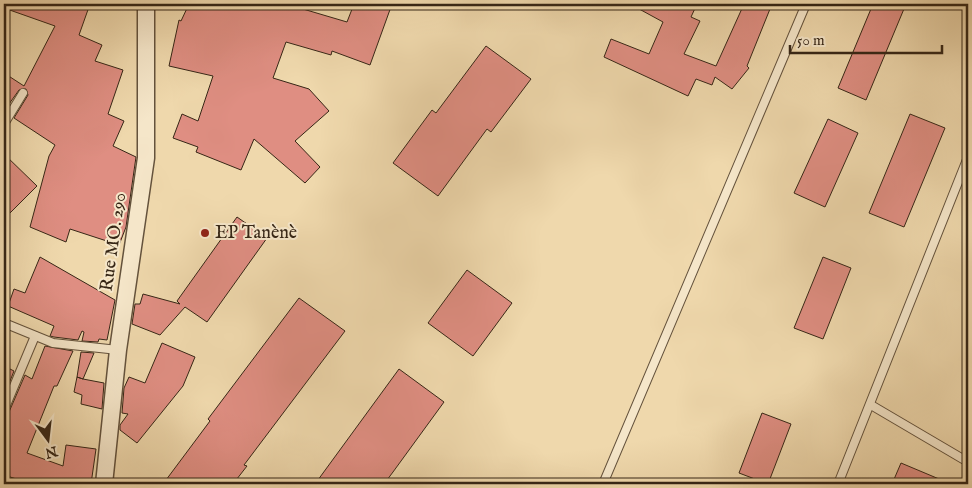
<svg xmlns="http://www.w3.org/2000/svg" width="972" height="488" viewBox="0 0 972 488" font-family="'IM FELL English',serif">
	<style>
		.building { fill: #df8e82; stroke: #362616 }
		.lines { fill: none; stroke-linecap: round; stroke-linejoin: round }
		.service-casing { stroke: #64523c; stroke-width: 10 }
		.minor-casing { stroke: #64523c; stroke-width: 19 }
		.service { stroke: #f5e6c9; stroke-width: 8 }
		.minor { stroke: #f5e6c9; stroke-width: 16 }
		.poi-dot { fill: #8f2418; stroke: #f5e6c9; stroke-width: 2 }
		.labels { text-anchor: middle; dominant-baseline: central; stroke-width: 4; stroke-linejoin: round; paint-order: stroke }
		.poi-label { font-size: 18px; fill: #362616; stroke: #f5e6c9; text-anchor: start }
		.street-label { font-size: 18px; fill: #362616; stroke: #f5e6c9 }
	</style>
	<rect width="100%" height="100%" fill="#efd8ac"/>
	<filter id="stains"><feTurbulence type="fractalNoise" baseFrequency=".004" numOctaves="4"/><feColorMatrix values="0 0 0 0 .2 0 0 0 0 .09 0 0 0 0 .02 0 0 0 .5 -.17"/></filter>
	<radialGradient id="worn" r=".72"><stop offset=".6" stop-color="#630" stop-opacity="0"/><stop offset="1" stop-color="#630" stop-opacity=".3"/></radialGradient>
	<g class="building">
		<polygon points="4,4 90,4 79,35 102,45 95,61 123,70 108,114 124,121 113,146 136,157 126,227 119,245 70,229 66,242 30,227 49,156 55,145 14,118 28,95 26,89 19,90 4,111 4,73 24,86 55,26 4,8"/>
		<polygon points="189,4 306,4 303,9 347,22 354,4 392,4 370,65 332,51 331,55 286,42 273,78 309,89 329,111 295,141 320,167 305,183 254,139 241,170 196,152 198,147 173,138 182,114 198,121 213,76 169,66 179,20 181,21"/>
		<polygon points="630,4 697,4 691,17 700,21 684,54 716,66 744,4 772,4 747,66 749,68 732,89 715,77 712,85 696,79 688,96 604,57 611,39 649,54 663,22"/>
		<polygon points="873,4 906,4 866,100 838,88"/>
		<polygon points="486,46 531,79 491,132 487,129 438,196 393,163 432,110 436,113"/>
		<polygon points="910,114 945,128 904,227 869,213"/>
		<polygon points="828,119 858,133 825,207 794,193"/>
		<polygon points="4,154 37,186 4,219"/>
		<polygon points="237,217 267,238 207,322 185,307 160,335 132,324 135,304 140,304 143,294 180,304 177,301"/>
		<polygon points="40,257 115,300 107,340 99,339 98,342 82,341 84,332 82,331 78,340 54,337 50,336 54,326 8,306 14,289 25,293"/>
		<polygon points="823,257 851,268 823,339 794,328"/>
		<polygon points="467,270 512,303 473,356 428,323"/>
		<polygon points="299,298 345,331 244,465 247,466 233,484 163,484 210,421 208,419"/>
		<polygon points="162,343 195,357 183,386 137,443 120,430 120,425 128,414 122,413 124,388 129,377 145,383"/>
		<polygon points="45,346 73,351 57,386 54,386 27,453 63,466 66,445 96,449 91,484 32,484 4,475 4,416 9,412 25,375 32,379"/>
		<polygon points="81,352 94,353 83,379 104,383 102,409 81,404 82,395 74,392 77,377 83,379 77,377"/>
		<polygon points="4,366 14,371 4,396"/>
		<polygon points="399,369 444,402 393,472 384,484 315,484"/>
		<polygon points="762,413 791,424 768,484 739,473"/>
		<polygon points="901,463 951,484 892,484"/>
	</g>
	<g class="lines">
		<g class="service-casing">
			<g id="service">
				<polyline points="4,124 23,93"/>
				<polyline points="4,323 53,343 118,350"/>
				<polyline points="871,405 968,462"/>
				<polyline points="4,410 35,336"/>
				<polyline points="603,484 806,4"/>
				<polyline points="838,484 968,157"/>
			</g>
		</g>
		<g class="minor-casing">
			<polyline id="minor" points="104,484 118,350 146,158 146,4"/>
		</g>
		<use href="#service" class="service"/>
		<use href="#minor" class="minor"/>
	</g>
	<circle class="poi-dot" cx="205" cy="233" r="5"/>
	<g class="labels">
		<g class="poi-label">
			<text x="215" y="233">EP Tanènè</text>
		</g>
		<g class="street-label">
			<text transform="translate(114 242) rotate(-82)">Rue MO. 290</text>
		</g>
	</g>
	<rect width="972" height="488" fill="none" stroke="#efd8ac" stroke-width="20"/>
	<rect x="5" y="5" width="962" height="478" fill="none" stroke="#362616" stroke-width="2.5"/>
	<rect x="10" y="10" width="952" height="468" fill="none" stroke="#362616"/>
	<g transform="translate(48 440) rotate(165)" stroke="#f5e6c9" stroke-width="4" paint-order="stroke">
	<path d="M0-4L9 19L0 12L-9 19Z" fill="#362616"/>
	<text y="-8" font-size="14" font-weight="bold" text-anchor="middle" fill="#362616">N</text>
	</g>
	<path d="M790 45v8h152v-8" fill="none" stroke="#362616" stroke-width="2.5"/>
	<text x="797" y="45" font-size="15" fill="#362616" stroke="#f5e6c9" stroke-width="4" paint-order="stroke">50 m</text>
	<rect width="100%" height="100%" filter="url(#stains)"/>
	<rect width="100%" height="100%" fill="url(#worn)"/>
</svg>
